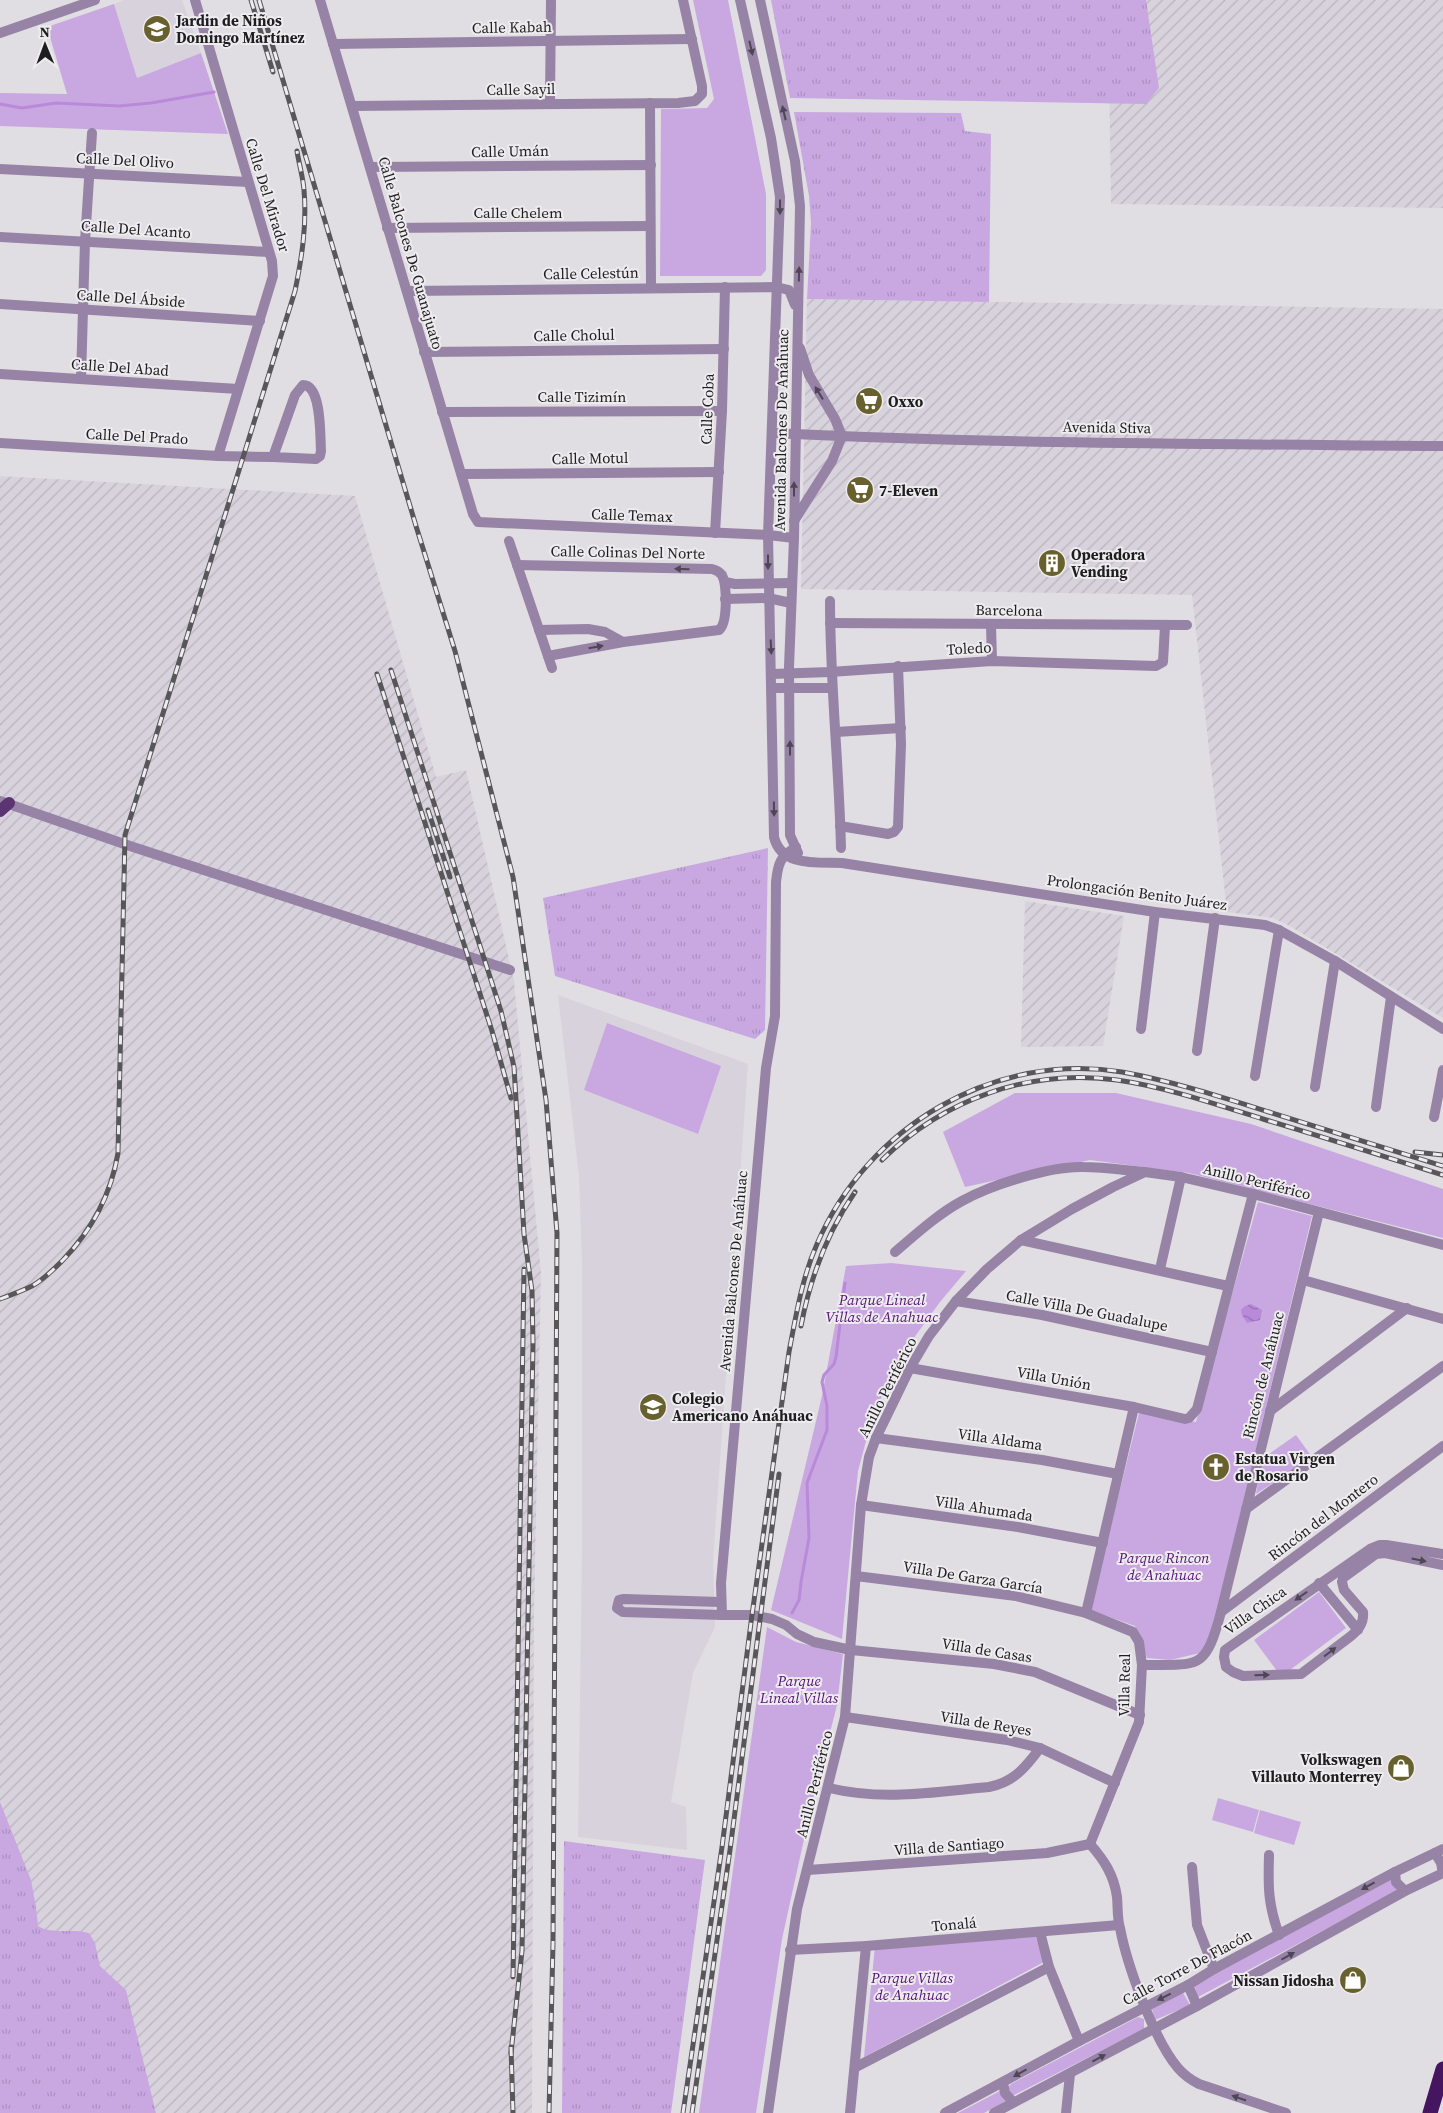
<svg xmlns="http://www.w3.org/2000/svg" width="1443" height="2113" viewBox="0 0 1443 2113" font-family="'Source Serif 4',serif">
	<style>
		.built { fill: #d8d2dd }
		.industrial { fill: url(#industrial-furrows) }
		.grass { fill: url(#grass-tufts) }
		.park { fill: #c9a8e1 }
		.water { fill: url(#water-waves) }
		.lines { fill: none; stroke-linecap: round; stroke-linejoin: round }
		.stream { stroke: #b989da; stroke-width: 3 }
		.minor { stroke: #9783a6; stroke-width: 10 }
		.major { stroke: #5b3572; stroke-width: 12 }
		.highway { stroke: #45165f; stroke-width: 15 }
		.rail-casing { stroke: #575659; stroke-width: 5 }
		.rail { stroke: #eeecef; stroke-width: 3; stroke-dasharray: 9; stroke-linecap: butt }
		.oneway { fill: #4e4655 }
		.labels { text-anchor: middle; dominant-baseline: central; stroke-width: 4; stroke-linejoin: round; paint-order: stroke }
		.poi-label { font-size: 15px; font-weight: bold; fill: #1e1d1f; stroke: #eeecef; text-anchor: start }
		.street-label { font-size: 15px; fill: #1e1d1f; stroke: #eeecef }
		.park-label { font-size: 15px; font-style: italic; fill: #541475; stroke: #eeecef }
	</style>
	<defs>
		<pattern id="industrial-furrows" width="10" height="10" patternUnits="userSpaceOnUse" patternTransform="scale(1.25)"><rect width="10" height="10" fill="#d8d2dd"/><path d="M-1 1l2-2M0 10L10 0M9 11l2-2" fill="none" stroke="#b9b4bd"/></pattern>
		<pattern id="grass-tufts" width="24" height="20" patternUnits="userSpaceOnUse" patternTransform="scale(1.25)"><rect width="24" height="20" fill="#c9a8e1"/><path d="M3 7l-1-3M5 7V3M7 7l1-3M15 17l-1-3M17 17v-4M19 17l1-3" fill="none" stroke="#ac90c1"/></pattern>
		<pattern id="water-waves" width="16" height="10" patternUnits="userSpaceOnUse" patternTransform="scale(1.25)"><rect width="16" height="10" fill="#b989da"/><path d="M0 5q4-4 8 0t8 0" fill="none" stroke="#966fb0"/></pattern>
	</defs>
	<rect width="100%" height="100%" fill="#e0dee2"/>
	<g class="built">
		<polygon points="124,0 182,0 201,53 137,78 114,4"/>
		<polygon points="558,995 748,1064 713,1560 715,1627 693,1673 671,1802 686,1807 687,1850 578,1837 582,1554 582,1260 579,1176"/>
	</g>
	<g class="industrial">
		<polygon points="1108,0 1443,0 1443,208 1111,204"/>
		<polygon points="807,299 1443,309 1443,1018 1288,925 1273,918 1227,912 1192,595 801,589"/>
		<polygon points="0,476 355,496 436,777 466,770 514,981 541,1274 534,1614 532,2113 0,2113"/>
		<polygon points="1025,901 1124,916 1103,1046 1021,1047"/>
	</g>
	<g class="grass">
		<polygon points="771,0 1146,0 1159,88 1146,104 790,98"/>
		<polygon points="794,112 961,113 965,131 991,134 989,302 807,299 811,223 809,196"/>
		<polygon points="768,848 765,1030 755,1039 555,976 543,898"/>
		<path d="M0 1802 31 1880 36 1907 38 1926C53 1935 72 1928 89 1933L95 1943 100 1966 126 1990 156 2113H0Z"/>
		<polygon points="564,1841 705,1860 671,2113 562,2113"/>
	</g>
	<g class="park">
		<polygon points="693,0 728,0 766,194 766,270 761,276 660,276 661,109 707,108 714,99"/>
		<polygon points="114,4 137,78 201,53 228,134 0,126 0,93 67,94 47,27"/>
		<polygon points="607,1023 721,1066 698,1134 584,1090"/>
		<polygon points="1015,1093 1116,1093 1251,1124 1443,1189 1443,1238 1189,1173 1090,1160 965,1187 943,1132"/>
		<polygon points="1258,1202 1312,1216 1210,1639 1200,1653 1170,1660 1147,1658 1135,1626 1090,1610 1139,1413 1196,1422"/>
		<polygon points="891,1263 966,1271 940,1302 900,1357 873,1415 858,1471 842,1639 771,1610 822,1396 846,1266"/>
		<polygon points="1296,1435 1312,1457 1256,1494 1262,1459"/>
		<polygon points="1319,1592 1346,1628 1290,1670 1277,1671 1254,1640"/>
		<polygon points="767,1627 796,1642 843,1654 837,1705 812,1803 782,1939 756,2113 699,2113"/>
		<polygon points="1218,1798 1259,1810 1253,1832 1212,1820"/>
		<polygon points="1260,1810 1301,1822 1294,1845 1254,1833"/>
		<polygon points="1391,1879 1397,1891 1198,1997 1194,1984"/>
		<polygon points="1035,1935 1044,1962 864,2057 875,1946"/>
		<polygon points="1182,1991 1190,2005 1155,2020 1152,2009"/>
		<polygon points="1138,2017 1144,2019 1144,2029 1012,2096 1008,2088 1011,2084"/>
		<polygon points="1000,2091 1006,2101 984,2113 958,2113"/>
	</g>
	<polygon class="water" points="1251,1304 1262,1310 1260,1320 1247,1323 1242,1315 1241,1310 1245,1306"/>
	<g class="lines">
		<g class="stream">
			<polyline points="0,104 22,108 56,103 119,106 151,103 214,92"/>
			<polyline points="792,1613 799,1600 801,1582 809,1538 807,1483 827,1430 827,1406 822,1382 824,1375 834,1364 836,1357 845,1283"/>
		</g>
		<g class="minor">
			<polyline points="195,0 272,261 273,276 218,456"/>
			<polyline points="320,0 473,514 478,522 768,535 794,538"/>
			<path d="M740 0 771 138 780 197 768 535 774 837C781 867 817 862 842 863L1155 912 1265 925 1279 930 1335 961 1443 1029"/>
			<polyline points="760,0 795,161 800,206 794,538 789,667 790,835 798,853"/>
			<polyline points="0,33 95,0"/>
			<polyline points="333,44 692,39"/>
			<polyline points="550,103 551,0"/>
			<polyline points="650,103 651,287"/>
			<polyline points="352,106 678,103 695,101 702,94 702,86 683,0"/>
			<polyline points="370,167 651,165"/>
			<polyline points="0,169 248,182"/>
			<polyline points="387,228 650,226"/>
			<polyline points="0,237 269,252"/>
			<polyline points="407,291 776,287 789,290 795,305"/>
			<polyline points="0,304 260,321"/>
			<polyline points="424,352 724,349"/>
			<polyline points="0,374 238,389"/>
			<polyline points="81,379 85,241 92,133"/>
			<polyline points="442,412 722,411"/>
			<path d="M772 433C995 444 1219 444 1443 446"/>
			<path d="M0 443 218 456 273 457 316 459 320 456 321 451C320 437 322 385 303 385L295 395 273 457"/>
			<polyline points="462,474 719,472"/>
			<polyline points="794,521 832,461 842,436 835,419 809,375 800,348"/>
			<polyline points="715,533 722,411 725,287"/>
			<polyline points="509,541 552,668"/>
			<path d="M517 565 712 569C716 570 719 571 722 575 727 585 728 623 719 630L623 642 548 656"/>
			<polyline points="725,582 735,584 791,583"/>
			<polyline points="725,599 768,598 791,603"/>
			<path d="M830 601C830 684 839 765 841 848"/>
			<polyline points="830,623 1187,625"/>
			<polyline points="991,625 992,661"/>
			<polyline points="539,630 588,629 605,632 623,642"/>
			<polyline points="772,674 830,672 992,661 1156,666 1163,662 1165,626"/>
			<polyline points="772,688 832,688"/>
			<polyline points="836,732 901,728"/>
			<polyline points="0,801 130,846 510,970"/>
			<polyline points="840,826 888,834 894,832 898,827 901,744 898,666"/>
			<path d="M796 847C780 857 778 863 776 882L775 1016 766 1068 721 1583 722 1615H752L772 1619 786 1625 797 1634 814 1642 851 1650 994 1664 1035 1672 1140 1715"/>
			<polyline points="1141,1029 1155,912"/>
			<polyline points="1197,1051 1215,918"/>
			<polyline points="1255,1076 1279,930"/>
			<polyline points="1315,1087 1335,961"/>
			<polyline points="1376,1107 1391,997"/>
			<polyline points="1434,1117 1443,1070"/>
			<polyline points="1021,1240 1228,1286"/>
			<path d="M895 1252C916 1234 938 1214 962 1201 991 1185 1050 1166 1083 1167 1103 1167 1123 1170 1144 1172"/>
			<polyline points="1160,1269 1181,1177"/>
			<polyline points="1303,1280 1443,1319"/>
			<polyline points="956,1301 1042,1315 1212,1352"/>
			<polyline points="910,1368 1134,1407 1185,1419 1189,1418 1197,1409 1253,1194"/>
			<polyline points="1270,1411 1407,1308"/>
			<polyline points="876,1438 1042,1460 1118,1474"/>
			<polyline points="861,1505 1018,1527 1103,1543"/>
			<polyline points="1246,1509 1443,1366"/>
			<path d="M1443 1554 1386 1545H1380L1370 1549 1225 1650 1224 1657 1226 1667 1233 1672 1243 1676 1301 1674 1351 1636C1359 1629 1364 1623 1363 1612L1344 1590 1342 1582 1343 1578 1376 1554 1385 1553 1443 1565"/>
			<polyline points="856,1576 1016,1596 1086,1613 1133,1632 1139,1642 1142,1665 1139,1722 1090,1844"/>
			<polyline points="1319,1583 1358,1630"/>
			<polyline points="720,1602 624,1599 619,1600 617,1608 623,1612 722,1615"/>
			<polyline points="1221,1612 1443,1446"/>
			<polyline points="1086,1613 1134,1407"/>
			<path d="M1142 1665C1199 1664 1205 1672 1221 1612L1319 1212"/>
			<polyline points="845,1717 1007,1740 1040,1748 1115,1783"/>
			<path d="M829 1788C883 1801 934 1792 989 1787 1014 1782 1026 1767 1040 1748"/>
			<path d="M1090 1844C1104 1860 1114 1875 1117 1897 1118 1907 1117 1918 1120 1928 1127 1965 1154 2040 1178 2068 1184 2075 1191 2080 1199 2084L1286 2113"/>
			<polyline points="1435,1853 1441,1863 1443,1873"/>
			<path d="M1269 1855C1268 1887 1268 1904 1279 1935"/>
			<polyline points="1192,1867 1197,1925 1214,1969"/>
			<polyline points="808,1870 1047,1853 1090,1844"/>
			<polyline points="1395,1872 1396,1882 1405,1891"/>
			<polyline points="1040,1932 1049,1967 1079,2041"/>
			<polyline points="790,1950 866,1946 1119,1925"/>
			<polyline points="1188,1985 1197,2006"/>
			<polyline points="856,2067 1049,1967"/>
			<polyline points="1003,2083 1005,2093 1013,2102"/>
			<polyline points="768,2113 797,1909 845,1717 861,1505 869,1457 876,1438 910,1368 929,1336 956,1301 987,1269 1021,1240 1072,1209 1113,1187 1145,1172 1181,1177 1253,1194 1443,1245"/>
			<polyline points="850,2113 866,1946"/>
			<polyline points="945,2113 1079,2041 1188,1985 1214,1969 1395,1872 1443,1849"/>
			<polyline points="994,2113 1197,2006 1405,1891 1443,1873"/>
			<polyline points="1066,2113 1070,2074"/>
		</g>
		<polyline class="major" points="0,811 9,803"/>
		<polyline class="highway" points="1430,2113 1443,2069"/>
		<g class="rail-casing">
			<g id="rail">
				<polyline points="251,0 273,72"/>
				<polyline points="259,0 416,526 455,651 513,877 546,1100 557,1233 553,1943 549,2113"/>
				<polyline points="391,670 501,1011 514,1067 524,1234 532,1291 533,1343 522,1951 511,2053"/>
				<polyline points="377,674 492,1031 511,1098"/>
				<polyline points="428,810 450,877"/>
				<polyline points="1415,1152 1443,1155"/>
				<path d="M882 1160C944 1099 1030 1068 1117 1080 1166 1087 1215 1104 1263 1119 1323 1137 1383 1156 1443 1175"/>
				<path d="M0 1299C11 1295 22 1291 32 1286 43 1280 53 1270 62 1261 92 1230 111 1195 118 1153L125 835 295 291C302 257 307 224 304 190 303 177 299 164 297 151"/>
				<path d="M801 1326C810 1279 828 1231 855 1192"/>
				<polyline points="513,1977 524,1269"/>
				<polyline points="511,2047 513,2113"/>
				<path d="M683 2113 722 1847 752 1615 789 1352C796 1315 802 1278 817 1244 867 1127 994 1051 1122 1072 1172 1081 1221 1097 1269 1112 1327 1130 1385 1148 1443 1166"/>
				<polyline points="692,2113 730,1850 779,1474"/>
			</g>
		</g>
		<use href="#rail" class="rail"/>
	</g>
	<defs><path id="oneway-solid" d="M-6-.8H1V-3.2L6.5 0L1 3.2V.8H-6Z" transform="scale(1.25)"/></defs>
	<g class="oneway">
		<use href="#oneway-solid" transform="translate(751 48) rotate(77)"/>
		<use href="#oneway-solid" transform="translate(784 113) rotate(-103)"/>
		<use href="#oneway-solid" transform="translate(780 207) rotate(90)"/>
		<use href="#oneway-solid" transform="translate(799 274) rotate(-89)"/>
		<use href="#oneway-solid" transform="translate(819 393) rotate(-122)"/>
		<use href="#oneway-solid" transform="translate(794 489) rotate(-90)"/>
		<use href="#oneway-solid" transform="translate(768 562) rotate(90)"/>
		<use href="#oneway-solid" transform="translate(682 569) rotate(-179)"/>
		<use href="#oneway-solid" transform="translate(596 647) rotate(-10)"/>
		<use href="#oneway-solid" transform="translate(771 647) rotate(87)"/>
		<use href="#oneway-solid" transform="translate(790 748) rotate(-90)"/>
		<use href="#oneway-solid" transform="translate(774 809) rotate(89)"/>
		<use href="#oneway-solid" transform="translate(1419 1560) rotate(12)"/>
		<use href="#oneway-solid" transform="translate(1301 1596) rotate(145)"/>
		<use href="#oneway-solid" transform="translate(1330 1652) rotate(-37)"/>
		<use href="#oneway-solid" transform="translate(1262 1675) rotate(-2)"/>
		<use href="#oneway-solid" transform="translate(1368 1886) rotate(151)"/>
		<use href="#oneway-solid" transform="translate(1288 1956) rotate(-29)"/>
		<use href="#oneway-solid" transform="translate(1164 1997) rotate(154)"/>
		<use href="#oneway-solid" transform="translate(1099 2058) rotate(-28)"/>
		<use href="#oneway-solid" transform="translate(1020 2073) rotate(151)"/>
		<use href="#oneway-solid" transform="translate(1239 2098) rotate(-161)"/>
	</g>
	<defs>
		<g id="school-disc" transform="scale(1.4375)"><circle r="9.5" fill="#68612d" stroke="#eeecef"/><path d="M0-5L7-2L0 1L-7-2ZM-4 1L0 2.5L4 1V4Q0 6-4 4Z" fill="#fff"/></g>
		<g id="supermarket-disc" transform="scale(1.4375)"><circle r="9.5" fill="#68612d" stroke="#eeecef"/><path d="M-6-5.5h2.5l.6 2H6L4.5 2H-2.5L-4.4-4H-6ZM-1.5 3.2a1.3 1.3 0 1 0 .1 0ZM3 3.2a1.3 1.3 0 1 0 .1 0Z" fill="#fff"/></g>
		<g id="building-disc" transform="scale(1.4375)"><circle r="9.5" fill="#68612d" stroke="#eeecef"/><path d="M-4-6H4V6H1V3H-1V6H-4ZM-2.5-4.3h1.7v1.8h-1.7ZM.8-4.3h1.7v1.8H.8ZM-2.5-1h1.7V.8h-1.7ZM.8-1h1.7V.8H.8Z" fill="#fff"/></g>
		<g id="church-disc" transform="scale(1.4375)"><circle r="9.5" fill="#68612d" stroke="#eeecef"/><path d="M-1.2-6h2.4v3.5h3.3v2.4h-3.3V6h-2.4V-.1h-3.3v-2.4h3.3Z" fill="#fff"/></g>
		<g id="shop-disc" transform="scale(1.4375)"><circle r="9.5" fill="#68612d" stroke="#eeecef"/><path d="M-5-2.5h2.3a2.7 3.5 0 0 1 5.4 0H5L5.5 6h-11ZM-1.5-2.5h3a1.5 2.3 0 0 0-3 0Z" fill="#fff"/></g>
	</defs>
	<g fill-rule="evenodd">
		<use href="#school-disc" x="157" y="29"/>
		<use href="#supermarket-disc" x="869" y="401"/>
		<use href="#supermarket-disc" x="860" y="490"/>
		<use href="#building-disc" x="1052" y="563"/>
		<use href="#school-disc" x="653" y="1407"/>
		<use href="#church-disc" x="1216" y="1467"/>
		<use href="#shop-disc" x="1401" y="1768"/>
		<use href="#shop-disc" x="1353" y="1980"/>
	</g>
	<g class="labels">
		<g class="poi-label">
			<text x="176" y="20">Jardin de Niños<tspan x="176" dy="17">Domingo Martínez</tspan></text>
			<text x="888" y="401">Oxxo</text>
			<text x="879" y="490">7-Eleven</text>
			<text x="1071" y="554">Operadora<tspan x="1071" dy="17">Vending</tspan></text>
			<text x="672" y="1398">Colegio<tspan x="672" dy="17">Americano Anáhuac</tspan></text>
			<text x="1235" y="1458">Estatua Virgen<tspan x="1235" dy="17">de Rosario</tspan></text>
			<text x="1382" y="1759" text-anchor="end">Volkswagen<tspan x="1382" dy="17">Villauto Monterrey</tspan></text>
			<text x="1334" y="1980" text-anchor="end">Nissan Jidosha</text>
		</g>
		<g class="street-label">
			<text transform="translate(512 27) rotate(-1)">Calle Kabah</text>
			<text transform="translate(521 89) rotate(-1)">Calle Sayil</text>
			<text transform="translate(510 151) rotate(-1)">Calle Umán</text>
			<text transform="translate(125 160) rotate(3)">Calle Del Olivo</text>
			<text transform="translate(268 195) rotate(73)">Calle Del Mirador</text>
			<text x="518" y="212">Calle Chelem</text>
			<text transform="translate(136 229) rotate(4)">Calle Del Acanto</text>
			<text transform="translate(411 253) rotate(74)">Calle Balcones De Guanajuato</text>
			<text transform="translate(591 273) rotate(-1)">Calle Celestún</text>
			<text transform="translate(131 298) rotate(4)">Calle Del Ábside</text>
			<text transform="translate(574 335) rotate(-1)">Calle Cholul</text>
			<text transform="translate(120 367) rotate(4)">Calle Del Abad</text>
			<text x="582" y="396">Calle Tizimín</text>
			<text transform="translate(707 409) rotate(-88)">Calle Coba</text>
			<text transform="translate(1107 427) rotate(1)">Avenida Stiva</text>
			<text transform="translate(781 430) rotate(-89)">Avenida Balcones De Anáhuac</text>
			<text transform="translate(137 436) rotate(3)">Calle Del Prado</text>
			<text transform="translate(590 458) rotate(-1)">Calle Motul</text>
			<text transform="translate(632 515) rotate(2)">Calle Temax</text>
			<text transform="translate(628 552) rotate(1)">Calle Colinas Del Norte</text>
			<text transform="translate(1009 610) rotate(1)">Barcelona</text>
			<text transform="translate(969 648) rotate(-3)">Toledo</text>
			<text transform="translate(1137 892) rotate(8)">Prolongación Benito Juárez</text>
			<text transform="translate(1257 1181) rotate(14)">Anillo Periférico</text>
			<text transform="translate(733 1271) rotate(-85)">Avenida Balcones De Anáhuac</text>
			<text transform="translate(1087 1310) rotate(11)">Calle Villa De Guadalupe</text>
			<text transform="translate(1263 1375) rotate(-76)">Rincón de Anáhuac</text>
			<text transform="translate(1054 1378) rotate(10)">Villa Unión</text>
			<text transform="translate(887 1387) rotate(-63)">Anillo Periférico</text>
			<text transform="translate(1000 1439) rotate(8)">Villa Aldama</text>
			<text transform="translate(984 1508) rotate(9)">Villa Ahumada</text>
			<text transform="translate(1323 1517) rotate(-37)">Rincón del Montero</text>
			<text transform="translate(973 1577) rotate(9)">Villa De Garza García</text>
			<text transform="translate(1255 1610) rotate(-35)">Villa Chica</text>
			<text transform="translate(987 1650) rotate(9)">Villa de Casas</text>
			<text transform="translate(1124 1685) rotate(-89)">Villa Real</text>
			<text transform="translate(986 1723) rotate(9)">Villa de Reyes</text>
			<text transform="translate(814 1784) rotate(-76)">Anillo Periférico</text>
			<text transform="translate(949 1846) rotate(-4)">Villa de Santiago</text>
			<text transform="translate(954 1924) rotate(-5)">Tonalá</text>
			<text transform="translate(1187 1967) rotate(-28)">Calle Torre De Flacón</text>
		</g>
		<g class="park-label">
			<text x="882" y="1299">Parque Lineal<tspan x="882" dy="17">Villas de Anahuac</tspan></text>
			<text x="1164" y="1557">Parque Rincon<tspan x="1164" dy="17">de Anahuac</tspan></text>
			<text x="799" y="1680">Parque<tspan x="799" dy="17">Lineal Villas</tspan></text>
			<text x="912" y="1977">Parque Villas<tspan x="912" dy="17">de Anahuac</tspan></text>
		</g>
	</g>
	<g transform="translate(45 45) rotate(359)" stroke="#eeecef" stroke-width="4" paint-order="stroke">
	<path d="M0-4L9 19L0 12L-9 19Z" fill="#1e1d1f"/>
	<text y="-8" font-size="14" font-weight="bold" text-anchor="middle" fill="#1e1d1f">N</text>
	</g>
</svg>
